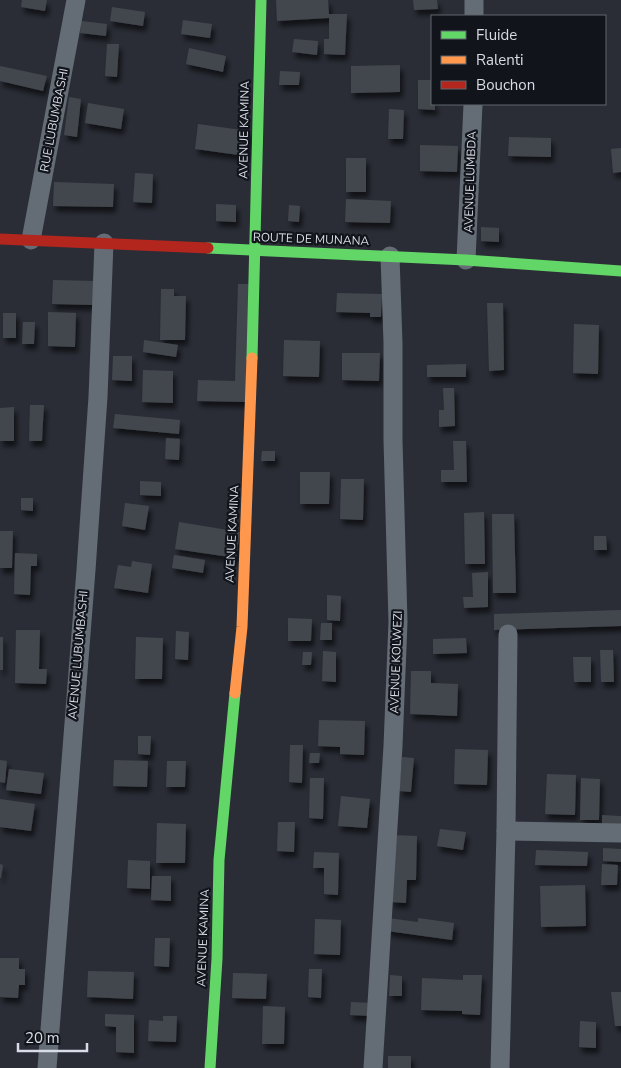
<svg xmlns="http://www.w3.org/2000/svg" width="621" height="1068" viewBox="0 0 621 1068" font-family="'Nunito Sans',sans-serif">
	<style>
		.building { fill: #43464d; filter: url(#shadow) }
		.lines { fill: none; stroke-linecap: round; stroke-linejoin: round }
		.street { stroke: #646c75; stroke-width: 19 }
		.fast { stroke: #63d668; stroke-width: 11 }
		.slow { stroke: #ff974d; stroke-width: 11 }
		.jam { stroke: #b3261e; stroke-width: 11 }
		.labels { text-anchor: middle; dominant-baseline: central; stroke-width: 4.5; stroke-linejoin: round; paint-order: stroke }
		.street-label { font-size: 12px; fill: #d8dce6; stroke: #11141a }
	</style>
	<defs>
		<filter id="shadow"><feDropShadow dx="3" dy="5.5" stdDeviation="2.5" flood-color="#0009"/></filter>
	</defs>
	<rect width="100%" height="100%" fill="#2a2d36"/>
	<g class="building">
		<polygon points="22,0 47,0 45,11 21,7"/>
		<polygon points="276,0 328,0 329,14 347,14 345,55 324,54 324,39 329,39 329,18 277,21"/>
		<polygon points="413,0 437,0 438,9 414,10"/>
		<polygon points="112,7 145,12 143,26 110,21"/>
		<polygon points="183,20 212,24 210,38 181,34"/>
		<polygon points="81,21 107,24 106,36 80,33"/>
		<polygon points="294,39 318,41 317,55 292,52"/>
		<polygon points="107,44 119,44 117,77 105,76"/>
		<polygon points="189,48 226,56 223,72 186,64"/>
		<polygon points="400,65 400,92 351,93 351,66"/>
		<polygon points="0,66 47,76 43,91 0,81"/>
		<polygon points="280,71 300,72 299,85 279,85"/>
		<polygon points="418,80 432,80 432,104 435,104 435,110 418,109"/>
		<polygon points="69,97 81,99 77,137 64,135"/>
		<polygon points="88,103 124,109 121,129 85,123"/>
		<polygon points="389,109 404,110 403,139 388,139"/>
		<polygon points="198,124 249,131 246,156 195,149"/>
		<polygon points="509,137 551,138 551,157 508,156"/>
		<polygon points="420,145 458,146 457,172 420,171"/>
		<polygon points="621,148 621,172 613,173 611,149"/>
		<rect x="346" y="158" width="20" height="34"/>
		<polygon points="135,173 153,174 152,203 133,202"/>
		<polygon points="54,182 114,184 113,207 53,206"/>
		<polygon points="346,199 391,201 390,223 345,222"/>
		<polygon points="216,204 236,205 236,222 216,221"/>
		<polygon points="289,205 300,206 299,222 288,221"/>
		<polygon points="481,227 499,228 499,242 481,241"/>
		<polygon points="53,280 96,281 95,305 52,304"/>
		<polygon points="238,284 250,284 246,402 197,401 198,380 235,381"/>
		<polygon points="161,289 174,289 174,296 186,296 185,340 160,340"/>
		<polygon points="337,293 382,294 381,317 370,317 370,313 336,312"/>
		<polygon points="487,303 503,303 504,370 489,371"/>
		<polygon points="48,312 76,313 75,347 48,346"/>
		<rect x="3" y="313" width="13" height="25"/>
		<polygon points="23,322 35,322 34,344 22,344"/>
		<polygon points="574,324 599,325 598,374 573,373"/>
		<polygon points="144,340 178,345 176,357 143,352"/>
		<polygon points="284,340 320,341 319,377 283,376"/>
		<polygon points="342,353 380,353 379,381 342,380"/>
		<polygon points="113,356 132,356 132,381 112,380"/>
		<polygon points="466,364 466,377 427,377 427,365"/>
		<polygon points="143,370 173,371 173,403 142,402"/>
		<polygon points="443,388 454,388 455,426 439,427 439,410 444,410"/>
		<polygon points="30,405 44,405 42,441 29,441"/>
		<polygon points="14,407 14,441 0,441 0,408"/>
		<polygon points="115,414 180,420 179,434 113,428"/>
		<polygon points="166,438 180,439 179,460 165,459"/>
		<polygon points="453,441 466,441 467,482 441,482 441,470 454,470"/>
		<polygon points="262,451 275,451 275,461 261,461"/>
		<polygon points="300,472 330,472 329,504 300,504"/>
		<polygon points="341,479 364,479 363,520 340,519"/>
		<polygon points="140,481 161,482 161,496 140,495"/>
		<polygon points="21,498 33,498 33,511 21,510"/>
		<polygon points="125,503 149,506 145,530 122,526"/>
		<polygon points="484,512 485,564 465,564 464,513"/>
		<polygon points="492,514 514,514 516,593 493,593"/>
		<polygon points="179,522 240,532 236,558 175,549"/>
		<polygon points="0,531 13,531 12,568 0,568"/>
		<polygon points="594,536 606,536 607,550 594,550"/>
		<polygon points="15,553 37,554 37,566 31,566 30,595 14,594"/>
		<polygon points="174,555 205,560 203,573 172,568"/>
		<polygon points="132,561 152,564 148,593 114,588 118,565 131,567"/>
		<polygon points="488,572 488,607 464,608 463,597 473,597 472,573"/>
		<polygon points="327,595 341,596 340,621 327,620"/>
		<polygon points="621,610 621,626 494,630 494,614"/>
		<polygon points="288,618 312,619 311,641 288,641"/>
		<polygon points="321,623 332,623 332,640 320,640"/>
		<polygon points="16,630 40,630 39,669 47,669 46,684 15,683"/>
		<polygon points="176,631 189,632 188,660 175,659"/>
		<rect x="0" y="637" width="3" height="33"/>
		<polygon points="136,637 163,638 162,679 135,679"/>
		<polygon points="466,638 467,653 433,654 433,639"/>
		<polygon points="600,650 613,650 614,682 601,682"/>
		<polygon points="323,651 336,652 336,682 322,681"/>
		<polygon points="303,652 312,652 311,665 302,665"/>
		<polygon points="573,657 591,657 591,682 574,682"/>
		<polygon points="411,671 431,671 431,683 458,684 457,716 410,714"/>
		<polygon points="319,720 365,721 364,755 340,754 340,747 318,746"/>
		<polygon points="138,736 151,736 150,755 138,754"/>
		<polygon points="290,745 303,745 302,783 289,782"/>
		<polygon points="455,749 488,750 487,785 454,784"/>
		<polygon points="310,753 320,753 319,763 309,763"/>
		<polygon points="402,757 414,758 411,792 399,791"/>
		<polygon points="0,760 7,761 5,783 0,782"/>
		<polygon points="114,760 148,761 147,787 113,786"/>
		<polygon points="167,761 186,761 185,787 166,787"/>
		<polygon points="9,769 44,773 41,794 6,790"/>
		<polygon points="547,774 576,775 575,815 545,814"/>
		<polygon points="310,778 324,778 323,819 309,818"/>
		<polygon points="581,778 600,779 599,820 580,820"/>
		<polygon points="341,796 370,799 367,828 338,826"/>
		<polygon points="0,799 35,804 31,831 0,827"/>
		<polygon points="602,815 621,816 621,829 602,828"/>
		<polygon points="278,822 295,822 294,852 277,851"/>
		<polygon points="157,823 186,824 185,863 156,863"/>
		<polygon points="440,829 466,832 463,850 437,846"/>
		<polygon points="393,835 417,836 416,880 407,880 406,903 391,902"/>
		<polygon points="603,848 621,849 621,862 603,861"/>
		<polygon points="536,850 588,852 587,866 535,865"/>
		<polygon points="314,852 339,853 338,895 324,894 324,868 313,868"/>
		<polygon points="128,860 150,861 150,889 127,888"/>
		<polygon points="0,864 3,865 1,878 0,878"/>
		<polygon points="602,864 618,865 617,885 601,885"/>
		<polygon points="152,876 171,876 171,901 151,900"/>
		<polygon points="585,885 586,926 541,927 540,886"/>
		<polygon points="388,918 418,922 418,918 454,923 452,940 387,931"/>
		<polygon points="315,919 341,920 340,955 314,954"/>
		<polygon points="155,938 170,938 169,967 154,966"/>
		<polygon points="0,958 19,958 19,969 25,969 25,985 19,985 18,998 0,997"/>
		<polygon points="309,969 322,969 321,998 308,997"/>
		<polygon points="88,971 134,972 133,999 87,997"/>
		<polygon points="233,973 267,974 266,999 232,998"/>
		<polygon points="390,975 402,976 402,996 389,996"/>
		<polygon points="463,975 482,975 480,1015 462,1014 462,1011 421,1010 422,978 463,980"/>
		<polygon points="611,992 621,992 621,1026 615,1026"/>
		<polygon points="351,1002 372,1003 372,1016 350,1015"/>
		<polygon points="263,1006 285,1007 284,1044 262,1044"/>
		<polygon points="105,1014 134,1015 134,1053 116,1052 116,1027 105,1026"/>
		<polygon points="163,1016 177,1016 176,1042 148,1041 149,1020 163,1021"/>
		<polygon points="580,1021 596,1022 596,1048 579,1047"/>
		<rect x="388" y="1056" width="23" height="12"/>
	</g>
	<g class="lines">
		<g class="street">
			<polyline points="474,0 474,16"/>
			<polyline points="31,240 76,0"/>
			<polyline points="466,260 473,104"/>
			<polyline points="506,831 621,833"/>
			<polyline points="47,1068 86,570 98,397 104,243"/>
			<polyline points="373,1068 393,746 398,622 393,440 393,343 390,256"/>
			<polyline points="500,1068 506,831 508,634"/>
		</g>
		<g class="fast">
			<polyline points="208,248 466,260 621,271"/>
			<path d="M252 358C256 239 257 119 261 0"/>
			<polyline points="210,1068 217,959 219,860 235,693"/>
		</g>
		<polyline class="slow" points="235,693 242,627 252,358"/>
		<polyline class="jam" points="0,239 208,248"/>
	</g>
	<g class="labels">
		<g class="street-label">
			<text transform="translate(54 120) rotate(-79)">RUE LUBUMBASHI</text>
			<text transform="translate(244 130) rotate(-89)">AVENUE KAMINA</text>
			<text transform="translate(470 182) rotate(-88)">AVENUE LUMBDA</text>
			<text transform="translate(311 239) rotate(2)">ROUTE DE MUNANA</text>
			<text transform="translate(232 534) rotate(-87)">AVENUE KAMINA</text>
			<text transform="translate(78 655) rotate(-85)">AVENUE LUBUMBASHI</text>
			<text transform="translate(396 662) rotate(-88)">AVENUE KOLWEZI</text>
			<text transform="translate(203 938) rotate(-88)">AVENUE KAMINA</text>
		</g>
	</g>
	<rect x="431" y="15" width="175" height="90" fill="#11141a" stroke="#61646c"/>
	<rect x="441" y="31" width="25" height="8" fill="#63d668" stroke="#61646c"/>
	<text x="476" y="40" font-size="15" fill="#d8dce6">Fluide</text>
	<rect x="441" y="56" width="25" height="8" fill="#ff974d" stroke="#61646c"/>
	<text x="476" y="65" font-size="15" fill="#d8dce6">Ralenti</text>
	<rect x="441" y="81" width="25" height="8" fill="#b3261e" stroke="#61646c"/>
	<text x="476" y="90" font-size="15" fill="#d8dce6">Bouchon</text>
	<path d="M18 1043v8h69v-8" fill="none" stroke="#d8dce6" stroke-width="2.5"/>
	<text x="25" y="1043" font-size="15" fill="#d8dce6" stroke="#11141a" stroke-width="4" paint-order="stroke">20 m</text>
</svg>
